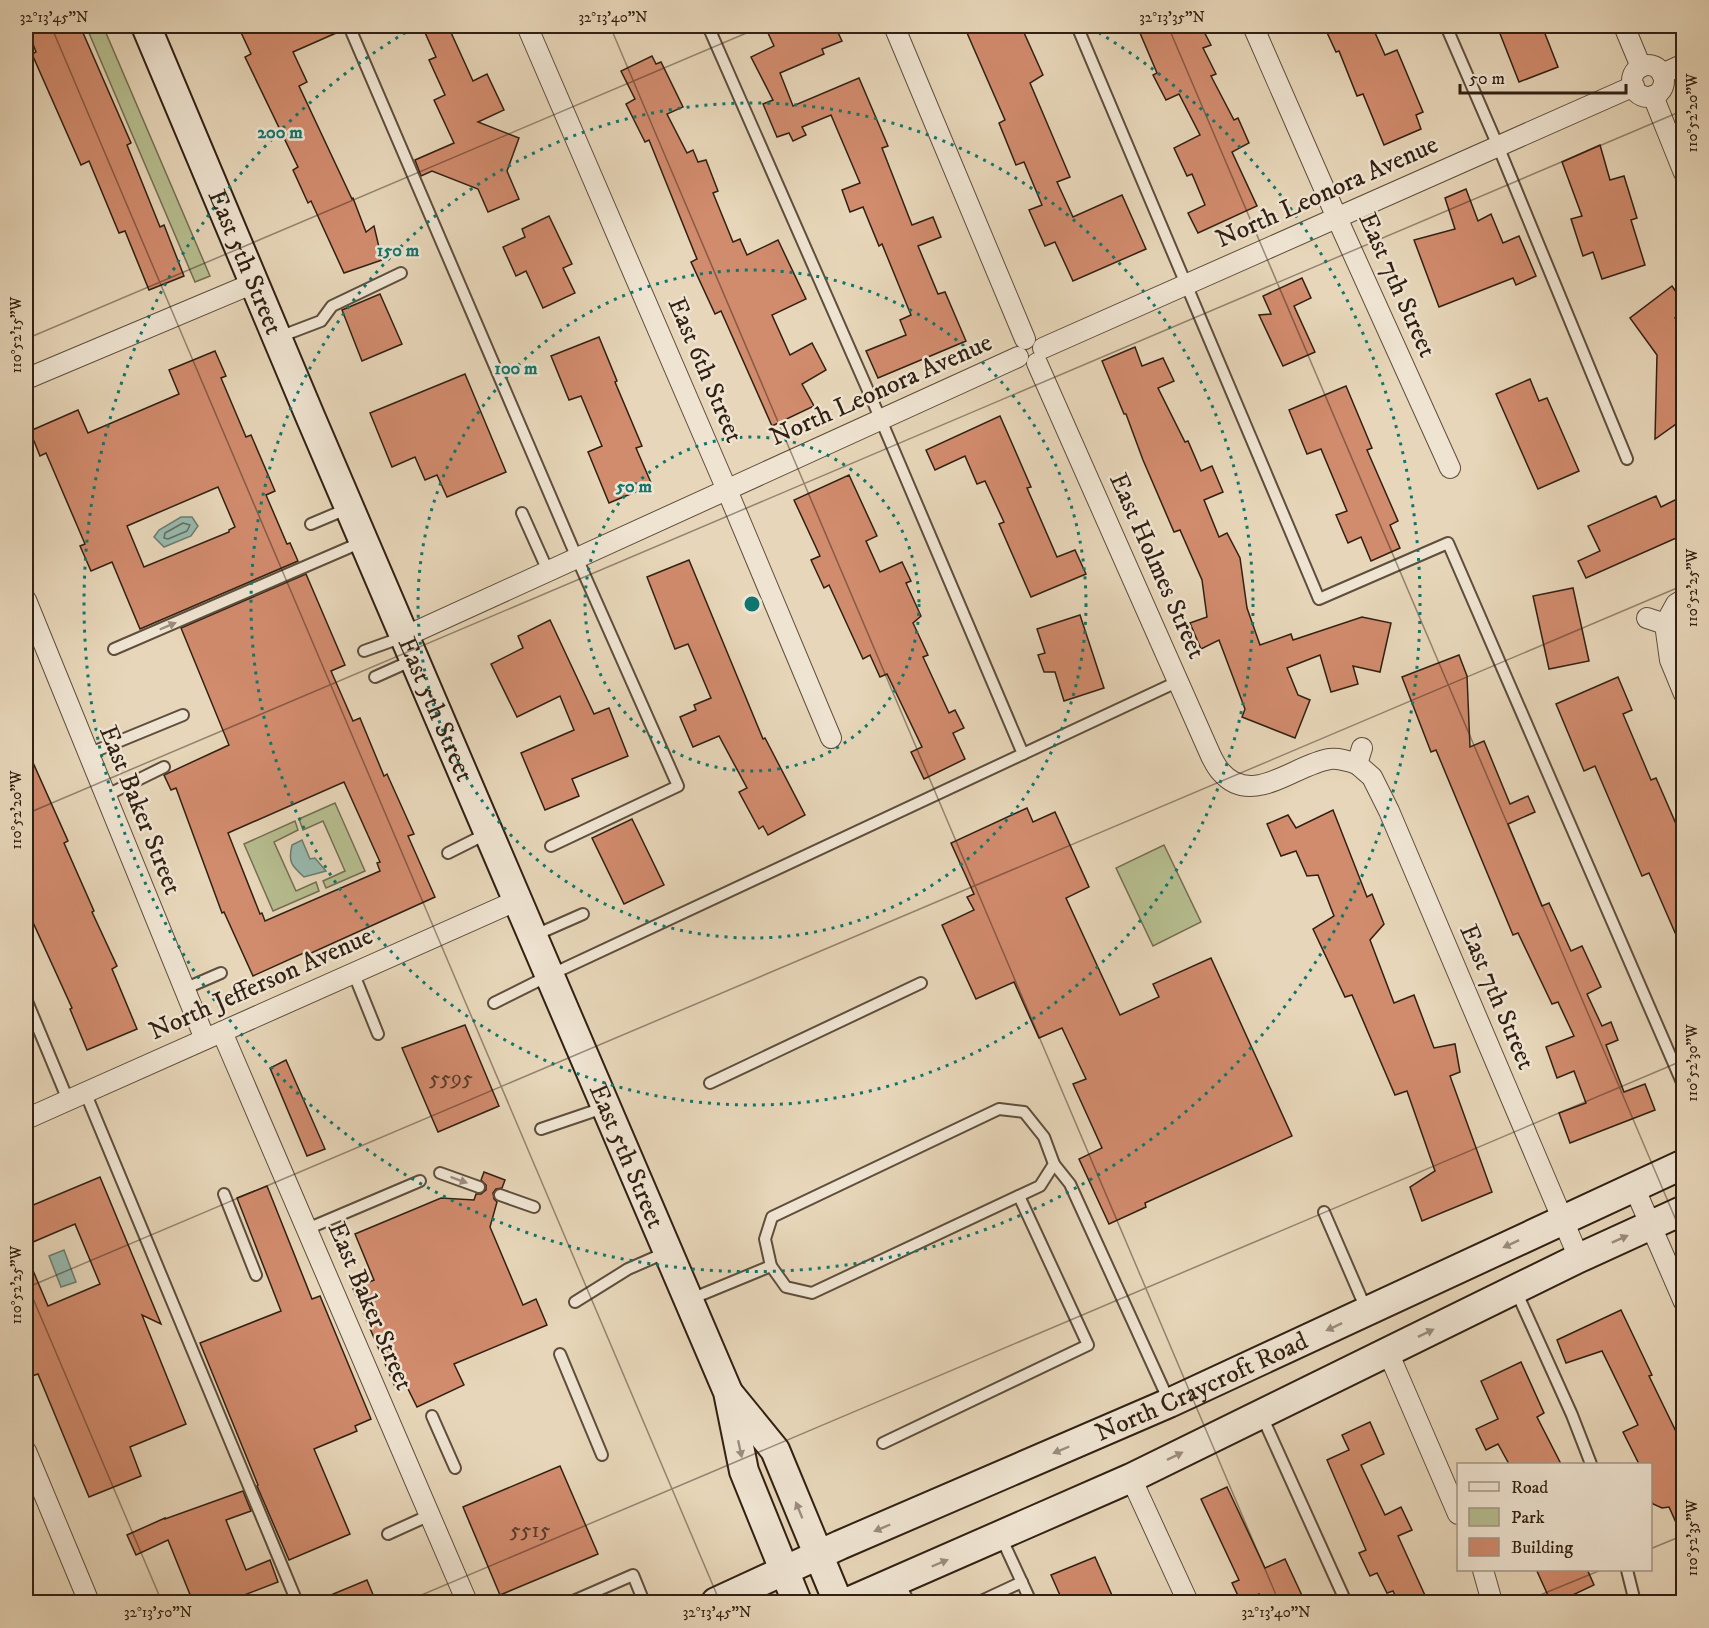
<svg xmlns="http://www.w3.org/2000/svg" width="1709" height="1628" viewBox="0 0 1709 1628" font-family="'IM FELL DW Pica',serif">
	<style>
		.green { fill: #b6bd8f; stroke: #746e51; stroke-width: 1.5 }
		.water { fill: #97b9ae; stroke: #6e7c70; stroke-width: 1.5 }
		.lines { fill: none; stroke-linecap: round; stroke-linejoin: round }
		.shore { stroke: #646c60; stroke-width: 1.5 }
		.building { fill: #d18b6d; stroke: #312013; stroke-width: 1.5; fill-rule: evenodd }
		.lane-casing { stroke: #5e4e3c; stroke-width: 14 }
		.street-casing { stroke: #5e4e3c; stroke-width: 22 }
		.secondary-casing { stroke: #312013; stroke-width: 32 }
		.lane { stroke: #efe4d2; stroke-width: 10 }
		.street { stroke: #efe4d2; stroke-width: 20 }
		.secondary { stroke: #efe4d2; stroke-width: 28 }
		.oneway { fill: #9a8c7c }
		.ticks { fill: none; stroke: #312013; stroke-width: 1.5; stroke-opacity: 0.45 }
		.ring { fill: none; stroke: #0f766e; stroke-width: 3; stroke-dasharray: 3 6 }
		.labels { text-anchor: middle; dominant-baseline: central; stroke-width: 5; stroke-linejoin: round; paint-order: stroke }
		.number-label { font-size: 22px; fill: #593b2a }
		.street-label { font-size: 26px; fill: #312013; stroke: #efe4d2 }
		.centre { fill: #0f766e; stroke: #efe4d2; stroke-width: 3 }
		.ring-label { font-size: 18px; text-anchor: middle; font-weight: bold; fill: #0f766e; stroke: #efe4d2; stroke-width: 5; stroke-linejoin: round; paint-order: stroke }
		.neatline { fill: none; stroke: #312013; stroke-width: 2 }
		.ticks-label { font-size: 15px; text-anchor: middle; fill: #312013 }
	</style>
	<rect width="100%" height="100%" fill="#e7d6b9"/>
	<filter id="stains"><feTurbulence type="fractalNoise" baseFrequency=".00333" numOctaves="4"/><feColorMatrix values="0 0 0 0 .2 0 0 0 0 .09 0 0 0 0 .02 0 0 0 .5 -.17"/></filter>
	<radialGradient id="worn" r=".72"><stop offset=".6" stop-color="#630" stop-opacity="0"/><stop offset="1" stop-color="#630" stop-opacity=".3"/></radialGradient>
	<g class="green">
		<polygon points="86,26 103,26 210,276 195,282"/>
		<polygon points="335,803 365,871 326,888 323,881 345,871 323,821 303,830 299,819"/>
		<polygon points="295,821 298,830 274,842 296,891 316,882 319,891 273,911 244,844"/>
		<polygon points="1164,845 1201,922 1153,946 1116,868"/>
	</g>
	<g class="water">
		<polygon points="181,517 192,517 198,526 191,536 164,547 154,537 159,530"/>
		<path d="M302 840 310 859 315 858 326 871 304 877C291 865 288 862 292 845Z"/>
		<polygon points="64,1250 76,1282 61,1287 49,1256"/>
	</g>
	<g class="lines">
		<polygon class="shore" points="183,523 190,525 187,531 168,539 164,538 165,533"/>
	</g>
	<g class="building">
		<polygon points="26,26 80,26 131,143 127,145 160,227 164,225 184,276 149,290 125,231 119,233 89,161 81,165 32,54 36,52"/>
		<polygon points="238,26 342,26 343,30 293,52 307,82 299,86 352,199 353,198 366,232 374,226 382,260 344,273 311,201 308,203 293,170 298,167 245,57 251,54"/>
		<polygon points="422,26 448,26 473,81 487,74 504,110 478,122 519,138 507,171 519,199 488,212 478,189 432,171 421,176 415,160 454,143 434,100 445,95 429,60 436,57"/>
		<polygon points="780,26 835,26 842,41 822,49 824,54 780,73 793,106 859,78 888,146 882,148 912,225 933,217 941,237 918,246 938,294 945,292 966,341 878,378 866,351 906,335 900,320 911,315 882,244 879,246 863,207 850,212 842,190 860,183 831,115 802,127 806,135 793,141 789,133 777,137 763,104 773,100 751,57 774,46 767,31"/>
		<polygon points="964,26 1021,26 1043,75 1030,83 1070,177 1057,182 1073,217 1122,195 1146,249 1073,281 1055,242 1045,246 1029,210 1042,205 1024,162 1016,165 999,123 1005,120"/>
		<polygon points="1137,26 1201,26 1211,45 1203,48 1216,74 1211,76 1234,120 1238,118 1249,143 1232,152 1257,206 1198,233 1188,213 1205,205 1192,174 1187,176 1174,148 1200,135 1179,94 1166,100 1153,75 1157,73"/>
		<polygon points="1324,26 1372,26 1385,55 1397,50 1423,112 1416,115 1421,129 1384,145 1363,94 1357,96 1339,51 1336,52"/>
		<polygon points="1497,26 1542,26 1558,67 1519,82"/>
		<polygon points="652,56 656,64 661,62 683,107 667,114 687,153 693,150 698,162 706,160 718,191 713,193 733,242 740,239 747,255 778,240 806,299 772,315 790,355 812,343 826,370 802,384 814,406 772,426 721,311 715,314 691,262 697,259 649,140 645,142 626,104 635,99 621,71"/>
		<polygon points="1600,145 1610,180 1624,176 1637,218 1631,220 1645,265 1602,279 1593,252 1583,256 1571,219 1582,216 1562,162"/>
		<polygon points="1466,189 1478,221 1491,214 1503,243 1519,236 1536,276 1516,285 1513,278 1439,307 1414,240 1455,229 1445,198"/>
		<polygon points="549,216 572,264 563,268 575,293 543,308 526,271 516,276 503,247 525,237 522,229"/>
		<polygon points="1302,278 1311,298 1294,306 1315,352 1283,366 1259,315 1271,314 1263,296"/>
		<polygon points="1672,286 1683,302 1683,312 1675,318 1683,329 1683,419 1655,439 1657,355 1630,318"/>
		<polygon points="380,294 402,344 362,361 342,310"/>
		<polygon points="599,337 617,381 615,382 642,446 636,448 652,485 609,503 588,452 602,446 581,396 569,400 551,356"/>
		<polygon points="1135,347 1142,366 1163,358 1174,381 1158,388 1185,442 1188,441 1201,471 1212,466 1223,492 1204,500 1219,537 1227,533 1240,558 1247,608 1260,645 1291,634 1293,640 1362,617 1391,623 1380,672 1353,666 1358,684 1331,692 1320,655 1287,668 1298,695 1310,700 1295,738 1242,717 1245,709 1219,640 1201,649 1190,623 1207,617 1202,580 1180,530 1174,532 1143,460 1126,414 1124,414 1102,361"/>
		<path d="M215 351 226 376 221 378 246 437 251 435 275 491 266 495 287 544 290 543 298 561 140 629 112 562 91 571 80 546 85 544 46 453 40 456 30 431 78 410 88 433 179 394 169 370ZM218 487 235 527 229 530V532L144 567 127 526Z"/>
		<polygon points="465,374 506,472 447,497 437,475 425,480 415,457 392,467 370,413"/>
		<polygon points="1530,379 1539,401 1547,398 1579,471 1538,489 1496,394"/>
		<polygon points="1346,386 1372,448 1367,450 1398,521 1390,525 1400,548 1371,561 1361,537 1348,543 1336,515 1347,511 1321,449 1307,454 1289,410"/>
		<polygon points="1000,416 1031,487 1027,488 1057,557 1075,550 1086,574 1031,597 999,524 1004,522 985,481 977,484 965,456 935,470 926,450"/>
		<polygon points="849,475 877,536 866,541 880,572 902,562 911,581 906,583 921,616 913,623 928,655 923,657 949,713 955,710 964,728 953,733 965,759 924,779 911,752 922,747 887,674 880,677 870,655 863,659 829,585 824,588 811,560 820,556 794,500"/>
		<polygon points="1656,496 1661,507 1683,496 1683,535 1586,578 1578,561 1600,551 1588,526"/>
		<polygon points="689,560 763,739 765,738 805,815 768,835 763,826 759,829 739,792 747,788 719,736 693,747 680,717 696,710 694,705 711,698 688,644 675,649 647,577"/>
		<path d="M306 574 345 665 331 671 353 721 360 718 384 776 387 774 414 834 408 836 435 897 309 954 308 951 253 976 224 912 222 913 176 788 171 790 164 775 229 745 181 628ZM344 782 380 862 377 863 380 871 265 921 262 913 260 914 228 833Z"/>
		<polygon points="1573,588 1589,661 1549,669 1533,596"/>
		<polygon points="1080,615 1104,688 1064,701 1055,672 1044,672 1038,655 1045,653 1037,629"/>
		<polygon points="550,620 594,714 609,708 628,756 572,779 579,796 545,810 521,753 574,730 560,696 517,717 491,664 523,648 518,636"/>
		<polygon points="1459,655 1467,676 1470,747 1484,741 1510,804 1528,796 1535,812 1508,824 1542,906 1549,903 1571,951 1582,946 1601,987 1587,994 1602,1026 1611,1022 1618,1040 1606,1045 1624,1092 1645,1084 1655,1110 1570,1143 1559,1113 1586,1103 1574,1071 1557,1078 1546,1047 1574,1036 1558,1002 1552,1004 1518,933 1513,935 1436,750 1431,752 1402,677"/>
		<polygon points="1618,677 1632,710 1623,714 1651,780 1656,778 1683,840 1683,951 1649,873 1642,876 1595,766 1584,771 1556,704"/>
		<polygon points="26,747 68,841 64,843 94,911 92,912 117,966 112,969 137,1029 87,1050 70,1009 72,1008 26,907"/>
		<polygon points="1027,808 1033,822 1055,812 1089,887 1066,898 1120,1015 1159,997 1153,984 1211,958 1292,1136 1145,1203 1146,1207 1109,1224 1079,1159 1102,1148 1073,1084 1086,1079 1062,1028 1039,1038 1014,982 976,999 942,925 974,910 967,897 974,894 951,843"/>
		<polygon points="1333,810 1367,897 1372,894 1384,924 1370,940 1394,1003 1414,995 1434,1048 1455,1044 1460,1072 1450,1076 1492,1192 1422,1221 1410,1187 1435,1171 1407,1091 1395,1095 1352,995 1345,997 1313,929 1334,916 1318,875 1307,876 1296,851 1281,856 1267,824 1288,815 1296,828"/>
		<polygon points="632,819 664,885 624,904 592,838"/>
		<polygon points="465,1025 499,1106 438,1132 402,1048"/>
		<polygon points="286,1060 325,1149 307,1156 270,1068"/>
		<polygon points="484,1172 505,1180 502,1188 496,1189 493,1193 494,1199 497,1202 490,1227 523,1305 536,1299 547,1325 454,1364 464,1385 417,1407 406,1385 396,1389 353,1289 374,1280 355,1234 441,1198 474,1200 476,1194 481,1194 486,1190 486,1185 481,1180"/>
		<polygon points="100,1177 161,1324 142,1315 186,1424 130,1447 141,1476 89,1497 38,1374 32,1376 26,1360 26,1254 48,1306 100,1284 75,1224 26,1245 26,1208"/>
		<polygon points="267,1186 312,1299 320,1296 371,1419 355,1426 357,1431 314,1449 350,1534 289,1560 257,1486 258,1485 200,1343 281,1311 237,1198"/>
		<polygon points="1621,1310 1652,1375 1649,1376 1683,1446 1683,1538 1669,1507 1662,1508 1653,1504 1650,1498 1650,1464 1639,1464 1623,1432 1638,1425 1602,1351 1566,1363 1557,1340"/>
		<polygon points="1521,1362 1544,1413 1537,1417 1561,1464 1509,1464 1498,1444 1486,1450 1476,1429 1498,1419 1481,1381"/>
		<polygon points="1370,1422 1384,1454 1361,1465 1385,1515 1401,1507 1412,1530 1398,1536 1428,1602 1398,1602 1393,1591 1387,1593 1377,1573 1370,1576 1359,1553 1366,1550 1327,1460 1349,1450 1342,1435"/>
		<polygon points="560,1466 598,1554 500,1595 463,1507"/>
		<polygon points="1227,1487 1265,1568 1285,1559 1305,1602 1263,1602 1259,1594 1241,1602 1232,1583 1239,1580 1201,1499"/>
		<polygon points="243,1491 251,1511 226,1520 246,1570 270,1560 278,1582 226,1602 193,1602 168,1540 136,1555 127,1535 165,1518 165,1519"/>
		<polygon points="1095,1557 1115,1602 1063,1602 1051,1575"/>
		<polygon points="1536,1569 1587,1569 1594,1585 1558,1602 1551,1602"/>
		<polygon points="367,1580 376,1602 314,1602"/>
	</g>
	<g class="lines">
		<g class="lane-casing">
			<g id="lane">
				<polyline points="349,26 577,558 678,786 551,846"/>
				<polyline points="708,26 881,420 1023,754"/>
				<polyline points="1077,26 1319,599 1448,543 1684,1087"/>
				<polyline points="1446,26 1498,146 1627,459"/>
				<polyline points="279,337 321,321 332,306 401,273"/>
				<polyline points="522,513 548,571"/>
				<polyline points="311,524 349,508"/>
				<polyline points="114,649 362,542"/>
				<polyline points="364,651 403,637"/>
				<polyline points="375,677 413,660"/>
				<polyline points="88,754 183,715"/>
				<polyline points="105,796 164,767"/>
				<polyline points="448,853 488,833"/>
				<polyline points="533,936 583,914"/>
				<polyline points="353,972 378,1034"/>
				<polyline points="184,989 221,973"/>
				<polyline points="26,999 68,1100"/>
				<polyline points="494,1003 550,975 1179,681"/>
				<polyline points="710,1083 921,983"/>
				<polyline points="85,1092 297,1602"/>
				<polygon points="999,1109 1024,1112 1044,1137 1054,1164 1040,1186 812,1293 786,1287 771,1266 765,1239 772,1217"/>
				<polyline points="541,1129 603,1108"/>
				<polyline points="1054,1164 1070,1184 1169,1401"/>
				<polyline points="440,1173 479,1187"/>
				<polyline points="224,1194 256,1275"/>
				<polyline points="500,1195 534,1207"/>
				<polyline points="1324,1212 1366,1309"/>
				<polyline points="307,1229 420,1181"/>
				<polyline points="1516,1291 1572,1415 1591,1464"/>
				<polyline points="691,1299 771,1266"/>
				<polyline points="575,1302 628,1269 667,1252"/>
				<polyline points="560,1354 602,1455"/>
				<polyline points="1261,1414 1346,1602"/>
				<polyline points="432,1416 455,1468"/>
				<polyline points="883,1443 1088,1345 1019,1196"/>
				<polyline points="388,1534 430,1515"/>
				<polyline points="1001,1537 1031,1602"/>
				<polyline points="1627,1570 1635,1602"/>
				<polyline points="898,1581 909,1602"/>
				<polyline points="571,1602 633,1575 644,1602"/>
				<polyline points="979,1602 1022,1582"/>
			</g>
		</g>
		<g class="street-casing">
			<g id="street">
				<polyline points="527,26 727,490 831,738"/>
				<polyline points="894,26 1025,339"/>
				<polyline points="1253,26 1337,218 1450,468"/>
				<polyline points="1624,26 1641,67"/>
				<circle cx="1648" cy="81" r="16"/>
				<polyline points="1662,74 1684,64"/>
				<polyline points="1653,96 1684,173"/>
				<polyline points="1043,348 1634,86"/>
				<path d="M1037 363 1211 756C1214 762 1217 768 1221 772 1252 808 1295 764 1330 759 1339 758 1348 761 1357 764L1362 748"/>
				<polyline points="26,379 254,283"/>
				<polyline points="26,600 205,1039"/>
				<polyline points="1647,618 1665,624 1676,604 1684,599"/>
				<polyline points="1665,624 1670,660 1684,694"/>
				<polyline points="406,636 1018,357"/>
				<polyline points="1357,764 1372,777 1389,811 1579,1258"/>
				<polyline points="222,1032 467,1602"/>
				<polyline points="26,1119 518,900"/>
				<polyline points="1634,1187 1684,1302"/>
				<polyline points="1388,1352 1458,1514"/>
				<polyline points="26,1451 89,1602"/>
				<polyline points="1131,1478 1188,1602"/>
				<polyline points="1483,1570 1492,1602"/>
			</g>
		</g>
		<g class="secondary-casing">
			<g id="secondary">
				<path id="s1" d="M146 26 310 416 728 1392 744 1471 797 1602"/>
				<polyline points="731,1396 775,1450 838,1602"/>
				<path id="s2" d="M716 1602 840 1545 1169 1403 1684 1164"/>
				<polyline points="848,1602 1131,1478 1579,1258 1684,1210"/>
			</g>
		</g>
		<use href="#lane" class="lane"/>
		<use href="#street" class="street"/>
		<use href="#secondary" class="secondary"/>
	</g>
	<defs><path id="oneway-solid" d="M-6-.8H1V-3.2L6.5 0L1 3.2V.8H-6Z" transform="scale(1.5)"/></defs>
	<g class="oneway">
		<use href="#oneway-solid" transform="translate(168 626) rotate(-23)"/>
		<use href="#oneway-solid" transform="translate(459 1180) rotate(20)"/>
		<use href="#oneway-solid" transform="translate(1620 1239) rotate(-24)"/>
		<use href="#oneway-solid" transform="translate(1511 1244) rotate(155)"/>
		<use href="#oneway-solid" transform="translate(1334 1327) rotate(155)"/>
		<use href="#oneway-solid" transform="translate(1426 1333) rotate(-26)"/>
		<use href="#oneway-solid" transform="translate(740 1449) rotate(78)"/>
		<use href="#oneway-solid" transform="translate(1061 1450) rotate(157)"/>
		<use href="#oneway-solid" transform="translate(1175 1456) rotate(-26)"/>
		<use href="#oneway-solid" transform="translate(799 1510) rotate(-112)"/>
		<use href="#oneway-solid" transform="translate(882 1528) rotate(157)"/>
		<use href="#oneway-solid" transform="translate(940 1563) rotate(-23)"/>
	</g>
	<path class="ticks" d="M51 26 720 1602M610 26 1279 1602M1168 26 1684 1239M26 339 763 26M26 814 1684 110M26 1282 162 1602M26 1288 1684 585M1650 1549 1684 1535M405 1602 1684 1060M1523 1602 1601 1570"/>
	<g class="ring">
		<circle cx="752" cy="604" r="167"/>
		<circle cx="752" cy="604" r="334"/>
		<circle cx="752" cy="604" r="501"/>
		<path d="M1091 28A668 668 0 1 1 413 28"/>
	</g>
	<g class="labels">
		<g class="number-label">
			<text x="451" y="1078">5595</text>
			<text x="530" y="1530">5515</text>
		</g>
		<g class="street-label">
			<text transform="translate(1327 192) rotate(-24)">North Leonora Avenue</text>
			<text stroke="none"><textPath href="#s1" startOffset="256">East 5th Street</textPath></text>
			<text transform="translate(1397 285) rotate(66)">East 7th Street</text>
			<text transform="translate(705 370) rotate(67)">East 6th Street</text>
			<text transform="translate(881 390) rotate(-24)">North Leonora Avenue</text>
			<text transform="translate(1157 566) rotate(66)">East Holmes Street</text>
			<text stroke="none"><textPath href="#s1" startOffset="742">East 5th Street</textPath></text>
			<text transform="translate(140 810) rotate(68)">East Baker Street</text>
			<text transform="translate(261 984) rotate(-24)">North Jefferson Avenue</text>
			<text transform="translate(1497 997) rotate(67)">East 7th Street</text>
			<text stroke="none"><textPath href="#s1" startOffset="1228">East 5th Street</textPath></text>
			<text transform="translate(370 1306) rotate(67)">East Baker Street</text>
			<text stroke="none"><textPath href="#s2" startOffset="531">North Craycroft Road</textPath></text>
		</g>
	</g>
	<circle cx="752" cy="604" r="9" class="centre"/>
	<g class="ring-label">
		<text x="280" y="138">200 m</text>
		<text x="398" y="256">150 m</text>
		<text x="516" y="374">100 m</text>
		<text x="634" y="492">50 m</text>
	</g>
	<rect width="1709" height="1628" fill="none" stroke="#e7d6b9" stroke-width="66"/>
	<rect x="1457" y="1463" width="195" height="108" fill="#efe4d2" stroke="#a39686" stroke-width="1.5"/>
	<rect x="1469" y="1482" width="30" height="9" fill="#efe4d2" stroke="#a39686" stroke-width="1.5"/>
	<text x="1511" y="1493" font-size="18" fill="#312013">Road</text>
	<rect x="1469" y="1508" width="30" height="18" fill="#b6bd8f" stroke="#a39686" stroke-width="1.5"/>
	<text x="1511" y="1523" font-size="18" fill="#312013">Park</text>
	<rect x="1469" y="1538" width="30" height="18" fill="#d18b6d" stroke="#a39686" stroke-width="1.5"/>
	<text x="1511" y="1553" font-size="18" fill="#312013">Building</text>
	<path d="M1460 84v9h166v-9" fill="none" stroke="#312013" stroke-width="3"/>
	<text x="1469" y="84" font-size="18" fill="#312013" stroke="#efe4d2" stroke-width="4.5" paint-order="stroke">50 m</text>
	<rect x="33" y="33" width="1643" height="1562" class="neatline"/>
	<g class="ticks-label">
		<text x="54" y="22">32°13'45"N</text>
		<text x="613" y="22">32°13'40"N</text>
		<text x="1172" y="22">32°13'35"N</text>
		<text transform="translate(1692 113) rotate(-90)" y="5">110°52'20"W</text>
		<text transform="translate(16 335) rotate(-90)" y="5">110°52'15"W</text>
		<text transform="translate(1692 588) rotate(-90)" y="5">110°52'25"W</text>
		<text transform="translate(16 810) rotate(-90)" y="5">110°52'20"W</text>
		<text transform="translate(1692 1063) rotate(-90)" y="5">110°52'30"W</text>
		<text transform="translate(16 1285) rotate(-90)" y="5">110°52'25"W</text>
		<text transform="translate(1692 1538) rotate(-90)" y="5">110°52'35"W</text>
		<text x="158" y="1617">32°13'50"N</text>
		<text x="717" y="1617">32°13'45"N</text>
		<text x="1276" y="1617">32°13'40"N</text>
	</g>
	<rect width="100%" height="100%" filter="url(#stains)"/>
	<rect width="100%" height="100%" fill="url(#worn)"/>
</svg>
